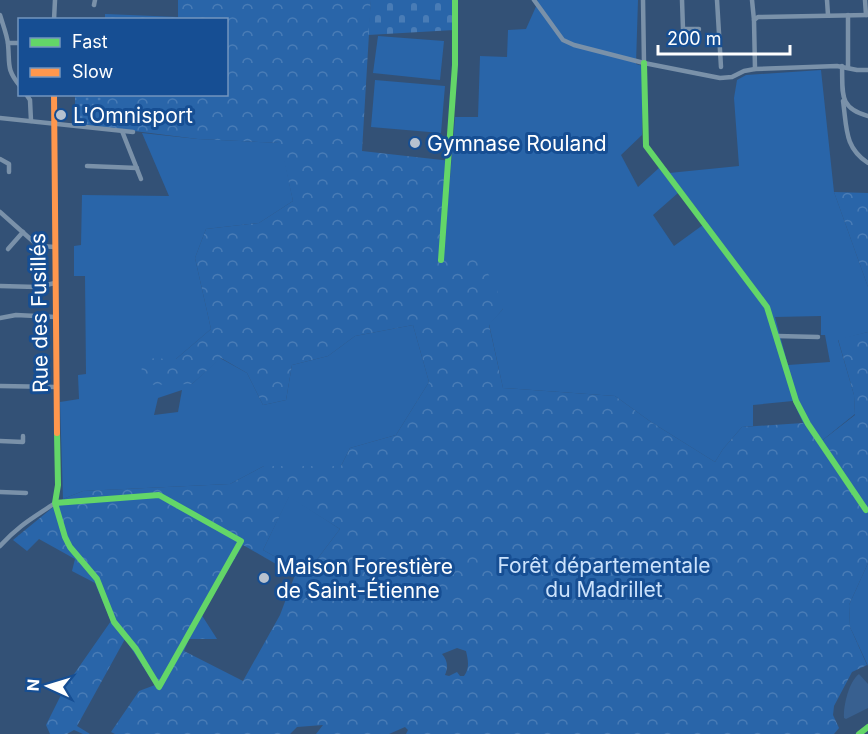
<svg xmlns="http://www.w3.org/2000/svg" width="868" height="734" viewBox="0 0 868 734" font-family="Inter,sans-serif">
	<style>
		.grass { fill: #2965a9; fill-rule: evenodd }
		.forest { fill: url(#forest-crowns); fill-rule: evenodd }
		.cemetery { fill: url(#cemetery-stones) }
		.garden { fill: url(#garden-dots) }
		.water { fill: #386090 }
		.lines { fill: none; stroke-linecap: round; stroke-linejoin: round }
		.street { stroke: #7a91a9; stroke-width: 4.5 }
		.fast { stroke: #63d668; stroke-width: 6 }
		.slow { stroke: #ff974d; stroke-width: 6 }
		.poi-dot { fill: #b8c2cf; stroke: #164e93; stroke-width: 2 }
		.labels { text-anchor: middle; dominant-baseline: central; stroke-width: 6; stroke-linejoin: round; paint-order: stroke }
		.poi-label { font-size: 21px; fill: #fff; stroke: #164e93; text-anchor: start }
		.street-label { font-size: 21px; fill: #fff; stroke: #164e93 }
		.park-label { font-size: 21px; fill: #cbe2fc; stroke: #164e93 }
	</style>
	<defs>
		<pattern id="forest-crowns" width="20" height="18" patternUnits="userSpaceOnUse" patternTransform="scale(1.5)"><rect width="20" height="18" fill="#2965a9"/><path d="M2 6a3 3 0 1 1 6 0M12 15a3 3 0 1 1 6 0" fill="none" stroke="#497cb6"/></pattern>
		<pattern id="cemetery-stones" width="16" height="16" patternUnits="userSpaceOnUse" patternTransform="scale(1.5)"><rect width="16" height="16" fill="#2965a9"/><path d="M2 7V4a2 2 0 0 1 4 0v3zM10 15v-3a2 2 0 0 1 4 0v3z" fill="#497cb6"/></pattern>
		<pattern id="garden-dots" width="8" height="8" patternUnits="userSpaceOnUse" patternTransform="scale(1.5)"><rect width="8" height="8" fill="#2965a9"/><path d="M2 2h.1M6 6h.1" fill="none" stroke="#497cb6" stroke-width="1.8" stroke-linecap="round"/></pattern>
	</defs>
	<rect width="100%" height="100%" fill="#335176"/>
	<g class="grass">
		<path d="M537 0H638L636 64 643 66 642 135 621 155 638 187 659 168 678 193 653 215 674 246 707 222 669 173 739 166 734 98 737 80 746 75 821 70 834 192 868 287V332L838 340 854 395 855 414 819 443 803 423 793 401 753 405V426L742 427 723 449 715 462 651 422 615 396 503 388 489 324 503 309 444 251 455 117H478L480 56 507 57 508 30 526 29 538 2ZM821 316V335H825L830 362 788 365 775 317Z"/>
		<polygon points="378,36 444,41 440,80 373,73"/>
		<polygon points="375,80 445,86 441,133 371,127"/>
		<path d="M142 133 198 139 281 143 293 201 259 223 206 229 195 258 211 329 176 359 192 384 220 358 247 373 263 405 286 400 292 365 328 356 355 336 413 325 429 382 396 435 350 448 341 466H264L230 484 83 491 63 499 60 402 79 399 78 375 86 374 85 276H74V246L81 245 82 195 169 196ZM182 390 178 412 154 415 158 398Z"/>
		<polygon points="289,496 340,529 306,574 263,550"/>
		<polygon points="868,563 868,666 850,627 849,605"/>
	</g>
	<g class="forest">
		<path d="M178 0H371L362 151 451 161 444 251 478 255 497 290 503 309 489 325 503 388 615 396 651 422 715 462 723 449 742 427 803 423 819 443 855 415 854 395 838 339 868 332V563L849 605 850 627 867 665 852 672 834 706 833 715 839 728 834 734H406L408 730 405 727 389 734H316L323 725 297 727 290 734H115L111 732 139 691 155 685 125 639 77 726 90 734H83L74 730 67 734H50L46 725 65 687 111 621 95 583 72 571 75 559 39 539 27 551 13 540 63 499 83 491 230 484 264 466H341L350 448 396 435 429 382 413 325 355 336 328 356 292 365 286 400 263 405 247 373 221 358 192 384 144 385 140 358 176 359 211 329 195 258 206 229 259 223 293 201 280 143 198 139 102 127V95L226 94V20H105V14L178 17ZM289 497 340 529 306 574 263 550ZM243 545 295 575 280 615 243 681 184 651 189 639H217L201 614ZM457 648 466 651C468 660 470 668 464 676H460L457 672 449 676 445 675C448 667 448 661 442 654Z"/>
		<polygon points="834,192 868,193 868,287"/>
	</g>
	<polygon class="cemetery" points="371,0 454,0 454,30 368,35"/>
	<polygon class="garden" points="75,95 102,95 102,127 75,124"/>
	<path class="water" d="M859 674 868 684V708L846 719 844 718C843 706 849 681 859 674Z"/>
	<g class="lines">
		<g class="street">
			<polyline points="534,0 563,40 574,45 644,63 720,78 732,77 744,71 755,69 837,66 857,70 868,70"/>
			<polyline points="643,0 644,63"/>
			<polyline points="682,0 683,29 699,29"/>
			<polyline points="717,0 721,67"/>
			<polyline points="752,0 754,20"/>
			<polyline points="827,0 828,15"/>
			<polyline points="865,0 866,15"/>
			<polyline points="94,5 95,0"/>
			<path d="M0 15C3 25 7 35 8 44 10 65 6 69 20 86"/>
			<polyline points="848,15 848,67"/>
			<polyline points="54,20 55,0"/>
			<polyline points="8,43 20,43"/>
			<path d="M842 66C843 93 838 108 868 116"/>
			<polyline points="755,69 754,20 758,17 868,15"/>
			<polyline points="26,94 30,100 31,121"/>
			<path d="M843 101C847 128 844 147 868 163"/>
			<polyline points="0,118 133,132"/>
			<polyline points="122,131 141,179"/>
			<polyline points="0,159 9,164 9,172"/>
			<polyline points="87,166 137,168"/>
			<polyline points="0,212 36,244 40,246 55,247"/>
			<polyline points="8,249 23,232"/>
			<polyline points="0,286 37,287 55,283"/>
			<polyline points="0,318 16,315 56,317"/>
			<polyline points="777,336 818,337"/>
			<polyline points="0,386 57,387"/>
			<polyline points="0,441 23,442 23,436"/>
			<polyline points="0,492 26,493"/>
			<path d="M0 546C19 525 33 518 55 503"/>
		</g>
		<g class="fast">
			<polyline points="644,63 646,146 767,307 796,401 808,424 866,510"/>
			<polyline points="441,260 455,65 455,0"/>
			<polyline points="55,503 159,495 241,541 159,687 136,649 114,622 97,579 70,547 65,537 55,503 58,485 57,433"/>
			<polyline points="859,734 868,727"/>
		</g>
		<polyline class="slow" points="54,94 57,433"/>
	</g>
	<g class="poi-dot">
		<circle cx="61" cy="115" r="6"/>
		<circle cx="415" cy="143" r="6"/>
		<circle cx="264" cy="578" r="6"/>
	</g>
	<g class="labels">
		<g class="poi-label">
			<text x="73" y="115">L'Omnisport</text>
			<text x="427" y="143">Gymnase Rouland</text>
			<text x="276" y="566">Maison Forestière<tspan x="276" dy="24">de Saint-Étienne</tspan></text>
		</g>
		<g class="street-label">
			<text transform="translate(39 313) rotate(-91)">Rue des Fusillés</text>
		</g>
		<g class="park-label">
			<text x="604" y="565">Forêt départementale<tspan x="604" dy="24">du Madrillet</tspan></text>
		</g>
	</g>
	<rect x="18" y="18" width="210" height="78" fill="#164e93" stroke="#7395be" stroke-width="1.5"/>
	<rect x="30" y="38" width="30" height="9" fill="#63d668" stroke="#7395be" stroke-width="1.5"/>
	<text x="72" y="48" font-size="18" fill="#ffffff">Fast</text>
	<rect x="30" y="68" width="30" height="9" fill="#ff974d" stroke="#7395be" stroke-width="1.5"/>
	<text x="72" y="78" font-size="18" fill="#ffffff">Slow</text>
	<g transform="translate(48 686) rotate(274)" stroke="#164e93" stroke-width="4.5" paint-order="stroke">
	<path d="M0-4.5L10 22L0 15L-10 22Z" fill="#ffffff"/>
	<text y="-9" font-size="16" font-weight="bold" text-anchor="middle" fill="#ffffff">N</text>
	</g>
	<path d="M658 45v9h132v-9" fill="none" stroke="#ffffff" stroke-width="3"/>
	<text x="667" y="45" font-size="18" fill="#ffffff" stroke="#164e93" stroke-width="4.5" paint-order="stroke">200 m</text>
</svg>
